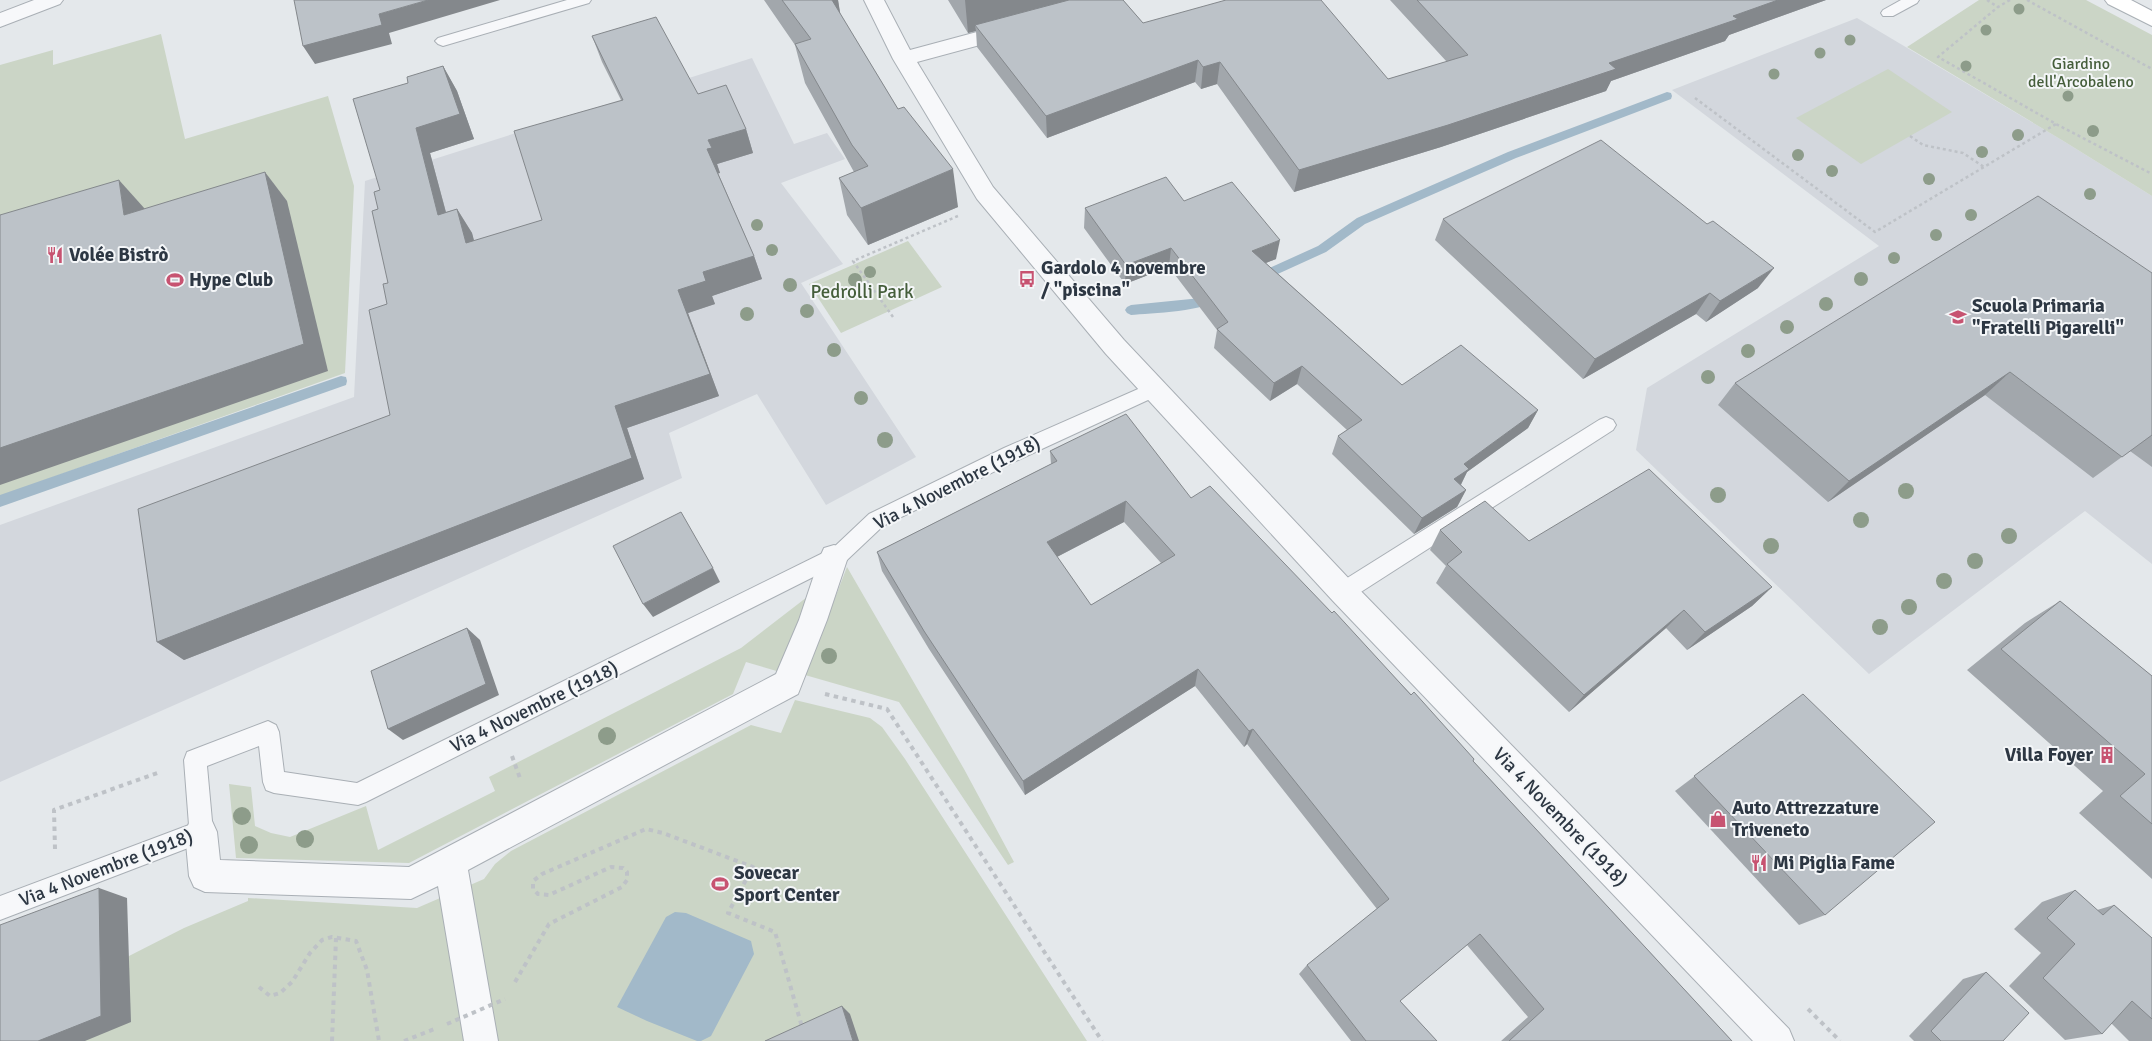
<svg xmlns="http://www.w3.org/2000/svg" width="2152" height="1041" viewBox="0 0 2152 1041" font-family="Signika,sans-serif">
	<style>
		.built { fill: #d3d7dd }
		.green { fill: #cbd5c6 }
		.water { fill: #a2b9c9 }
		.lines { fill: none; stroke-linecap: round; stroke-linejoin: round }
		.stream { fill: #a2b9c9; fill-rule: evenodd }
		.service-casing { stroke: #a9afb5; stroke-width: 2 }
		.pedestrian-casing { stroke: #a9afb5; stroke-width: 2 }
		.minor-casing { stroke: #a9afb5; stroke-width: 2 }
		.secondary-casing { stroke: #a9afb5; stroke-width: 2 }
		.path-far1 { stroke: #bec2c7; stroke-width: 2.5; stroke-dasharray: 3 3; stroke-linecap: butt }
		.path { stroke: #bec2c7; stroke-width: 4; stroke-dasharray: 4.5 4.5; stroke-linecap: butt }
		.service { fill: #f7f8fa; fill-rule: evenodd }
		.pedestrian { fill: #f7f8fa; fill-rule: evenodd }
		.minor { fill: #f7f8fa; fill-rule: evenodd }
		.secondary { fill: #fff; fill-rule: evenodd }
		.path-bridge { stroke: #bec2c7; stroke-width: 4; stroke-dasharray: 4.5 4.5; stroke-linecap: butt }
		.tree { fill: #8d9c8a }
		.wall { fill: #a2a7ac; fill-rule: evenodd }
		.shaded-wall { fill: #84888c }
		.building { fill: #bcc2c8; stroke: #84888c; fill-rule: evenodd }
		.labels { text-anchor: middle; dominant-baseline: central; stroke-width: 4; stroke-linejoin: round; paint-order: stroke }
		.far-park-label { font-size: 16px; fill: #455e3b; stroke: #f4f6f8 }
		.poi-label { font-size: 19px; font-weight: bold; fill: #2d3743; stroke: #f4f6f8; text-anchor: start }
		.park-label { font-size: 19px; fill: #455e3b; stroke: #f4f6f8 }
		.street-label { font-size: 19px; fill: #2d3743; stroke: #f4f6f8 }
	</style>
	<rect width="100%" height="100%" fill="#e4e8eb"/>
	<g class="built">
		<polygon points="1857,18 2065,142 2152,196 2152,564 2085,511 1869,674 1636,450 1647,388 1879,246 1672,90"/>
		<polygon points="752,58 794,144 827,133 845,159 781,183 843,264 801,283 916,457 826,505 757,394 669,433 682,478 342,631 0,782 0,525 354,397 365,181"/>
	</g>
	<g class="green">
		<polygon points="1979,0 2086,0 2152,35 2152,196 2065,142 1907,47"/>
		<polygon points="161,34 185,139 328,96 354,186 345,373 0,496 0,65 53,50 53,65"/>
		<polygon points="1888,69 1952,112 1861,164 1796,118"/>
		<polygon points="908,241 942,287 841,333 809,284"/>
		<polygon points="847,567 964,769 1014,862 1008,865 899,702 805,675"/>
		<polygon points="811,594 780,672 746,662 733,694 409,863 236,858 229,784 251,787 255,826 271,833 290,837 366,806 378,850 495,791 489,777 741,648"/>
		<polygon points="795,700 870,718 882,727 905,759 1087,1041 0,1041 129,956 184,928 248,901 248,898 417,908 484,879 495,864 511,851 751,725 781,733"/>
	</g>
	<polygon class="water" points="675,912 686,913 751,941 754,954 711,1036 701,1041 697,1041 647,1021 617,1007 666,917"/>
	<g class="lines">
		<g class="stream">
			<polygon points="1667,92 1671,93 1672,96 1671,99 1516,158 1365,224 1326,252 1262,281 1258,283 1252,278 1254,275 1318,246 1357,218 1508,152"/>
			<path d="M1213 292 1217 294 1219 297C1210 312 1149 313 1131 315L1127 313 1125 310 1127 307 1131 305 1201 298Z"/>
			<polygon points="341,376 346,377 347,381 346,385 0,507 0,495"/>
		</g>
		<g class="service-casing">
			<g id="service">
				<polygon points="567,0 591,0 589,3 443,46 438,44 435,41 438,38"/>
				<polygon points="1901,0 1919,0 1917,3 1893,16 1883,16 1881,13 1883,10"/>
				<polygon points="1154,382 1161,384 1163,389 1161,394 1018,460 883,526 847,560 366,802 358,805 274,793 266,790 263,782 259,746 207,766 213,832 209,840 0,920 0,896 189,825 184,760 187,752 268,721 276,725 279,732 284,772 357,783 833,548 869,514 1004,448"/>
				<polygon points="1606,417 1613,420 1616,425 1613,430 1350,599 1343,601 1336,599 1333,592 1336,585 1599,420"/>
			</g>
		</g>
		<g class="pedestrian-casing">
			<polygon id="pedestrian" points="834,545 844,548 848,557 827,620 798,694 468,870 498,1041 464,1041 438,886 411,899 205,892 194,887 189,876 185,832 190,821 201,816 212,821 217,832 220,860 409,867 776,674 799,620 820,557 824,548"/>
		</g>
		<g class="minor-casing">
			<g id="minor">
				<polygon points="34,0 63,0 60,4 0,27 0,13"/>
				<polygon points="864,0 884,0 910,50 1014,22 1021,24 1024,29 1021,34 917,62 993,187 1124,340 1353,583 1789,1029 1794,1041 1753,1041 1333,601 1106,354 977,199 893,59"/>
			</g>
		</g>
		<g class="secondary-casing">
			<polygon id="secondary" points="2105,0 2131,0 2152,11 2152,26 2108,4"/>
		</g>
		<g class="path-far1">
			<polyline points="1987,0 1998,7"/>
			<polyline points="2010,0 1998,7 1938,57 2056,124 2152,174"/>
			<polyline points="2027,0 2152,69"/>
			<polyline points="1695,98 1875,232 2056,124"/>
			<polyline points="1910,136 1923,145 1963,153 1984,167"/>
			<polyline points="893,317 853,261 958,216"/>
		</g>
		<g class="path">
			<polyline points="825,694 887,709 1102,1041"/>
			<polyline points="512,756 521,781"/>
			<polyline points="55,849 54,810 160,772"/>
			<polyline points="515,982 549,924 622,887 627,880 627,872 623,868 611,867 549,895 538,894 533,889 533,881 542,874 646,829 663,833 753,867 728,913 775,932 802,1027"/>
			<polyline points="259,987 270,996 280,993 292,982 310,953 322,940 332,937 356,941 367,970 379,1041"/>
			<polyline points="1808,1009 1840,1041"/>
			<polyline points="332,1041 336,938"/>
			<polyline points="404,1041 437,1028"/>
		</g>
		<use href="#service" class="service"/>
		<use href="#pedestrian" class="pedestrian"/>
		<use href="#minor" class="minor"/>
		<use href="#secondary" class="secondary"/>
		<polyline class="path-bridge" points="447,1024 505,999"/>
	</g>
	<g class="tree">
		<circle cx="2019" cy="9" r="5.5"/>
		<circle cx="1986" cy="30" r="5.5"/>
		<circle cx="1850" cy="40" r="5.5"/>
		<circle cx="1820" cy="53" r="5.5"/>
		<circle cx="1966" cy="66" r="5.5"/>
		<circle cx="1774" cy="74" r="5.5"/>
		<circle cx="2068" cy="96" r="5.5"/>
		<circle cx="2093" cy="131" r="6"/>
		<circle cx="2018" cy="135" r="6"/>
		<circle cx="1982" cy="152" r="6"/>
		<circle cx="1798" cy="155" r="6"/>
		<circle cx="1832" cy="171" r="6"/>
		<circle cx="1929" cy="179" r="6"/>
		<circle cx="2090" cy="194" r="6"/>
		<circle cx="1971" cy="215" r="6"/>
		<circle cx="757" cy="225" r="6"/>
		<circle cx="1936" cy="235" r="6"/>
		<circle cx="772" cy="250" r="6"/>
		<circle cx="1894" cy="258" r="6"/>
		<circle cx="870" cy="272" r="6"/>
		<circle cx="1861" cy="279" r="7"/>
		<circle cx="855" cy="280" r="7"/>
		<circle cx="790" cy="285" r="7"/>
		<circle cx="1826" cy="304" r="7"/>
		<circle cx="807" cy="311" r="7"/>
		<circle cx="747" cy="314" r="7"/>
		<circle cx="1787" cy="327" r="7"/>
		<circle cx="834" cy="350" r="7"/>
		<circle cx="1748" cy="351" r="7"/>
		<circle cx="1708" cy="377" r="7"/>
		<circle cx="861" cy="398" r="7"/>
		<circle cx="885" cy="440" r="8"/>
		<circle cx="1906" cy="491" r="8"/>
		<circle cx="1718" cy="495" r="8"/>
		<circle cx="1861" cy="520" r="8"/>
		<circle cx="2009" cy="536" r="8"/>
		<circle cx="1771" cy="546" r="8"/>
		<circle cx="1975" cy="561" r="8"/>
		<circle cx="1944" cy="581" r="8"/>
		<circle cx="1909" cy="607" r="8"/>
		<circle cx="1880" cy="627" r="8"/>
		<circle cx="829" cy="656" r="8"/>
		<circle cx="607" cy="736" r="9"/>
		<circle cx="242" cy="816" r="9"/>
		<circle cx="305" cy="839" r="9"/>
		<circle cx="249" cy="845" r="9"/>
	</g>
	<g class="wall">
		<polygon points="764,0 838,0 840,14 958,207 868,245 847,215 839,178 854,172 805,83 795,45"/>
		<polygon points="948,0 1123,0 1143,23 1388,79 1447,62 1390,0 1826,0 1729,35 1725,41 1611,81 1606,91 1441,147 1294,192 1217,84 1201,89 1195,82 1047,138 977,47 976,31 968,33"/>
		<polygon points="592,36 698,94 746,129 753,153 717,164 720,173 718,173 754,256 762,279 712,296 715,304 688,313 719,396 627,428 644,479 184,660 157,642 390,415 387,304 388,283 378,209 380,190 408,83 443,66 457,91 474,139 430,153 446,212 457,209 472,233 474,241 542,220 621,100 602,62"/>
		<polygon points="1184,201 1276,259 1266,263 1402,385 1538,410 1528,428 1467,472 1461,485 1466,490 1457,507 1414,534 1332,454 1338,436 1347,430 1297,384 1270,401 1214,348 1217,330 1169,267 1125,284 1084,228 1085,208"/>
		<polygon points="1443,219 1758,288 1706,322 1696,314 1583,379 1435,240"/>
		<polygon points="2152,273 2152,467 2130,451 2093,478 1985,395 1828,502 1718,405 1735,383"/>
		<path d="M1050 451 1191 498 1332 613 1474 759 1473 761 1732 1041H1501L1528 1017 1467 945 1400 1001 1437 1041H1351L1299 974 1307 965 1377 909 1247 744 1244 747 1195 686 1025 795 929 649 882 571 877 552 1051 464ZM1124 522 1161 563 1091 605 1057 557Z"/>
		<polygon points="1440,530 1529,541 1772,587 1752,606 1687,650 1666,628 1569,712 1436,583 1446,566 1430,550"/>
		<polygon points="2060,601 2152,676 2152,879 2079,813 2103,791 1967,670 2025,623"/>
		<polygon points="1781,711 1825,915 1799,925 1675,791"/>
		<polygon points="2075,890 2097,910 2114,905 2152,938 2152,1041 2129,1041 2111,1023 2102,1034 2065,1040 2009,986 2041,953 2014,929 2042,902"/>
		<polygon points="1986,972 2003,1041 1914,1041 1909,1036 1963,979"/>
	</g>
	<g class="shaded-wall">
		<polygon points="428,0 500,0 389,33 392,44 315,64 303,46 379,14"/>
		<polygon points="827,0 838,0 842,24"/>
		<polygon points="965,0 1095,0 975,25 976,31 968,33"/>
		<polygon points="1778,0 1826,0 1729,35 1725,41 1611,81 1606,91 1441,147 1294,192 1299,170 1609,63 1733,16"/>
		<polygon points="1198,60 1195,82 1047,138 1046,116"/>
		<polygon points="1220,62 1217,84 1201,89 1203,67"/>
		<polygon points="443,66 457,91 474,139 430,153 453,239 438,215 416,128"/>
		<polygon points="746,129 753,153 717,164 720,173 716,174 707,149 708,140"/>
		<polygon points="953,169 958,207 868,245 861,208"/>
		<polygon points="265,172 287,201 328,371 0,485 0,448"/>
		<polygon points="119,180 145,209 124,215"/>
		<polygon points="457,209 472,233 481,267 466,243"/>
		<polygon points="1280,240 1276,259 1248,270 1252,251"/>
		<polygon points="1171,248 1169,267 1125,284 1126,265"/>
		<polygon points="754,256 762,279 712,296 715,304 688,313 719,396 627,428 644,479 184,660 157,642 615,406 678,290 703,272"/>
		<polygon points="1774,268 1758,288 1706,322 1720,301"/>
		<polygon points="1710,293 1696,314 1583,379 1595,359"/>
		<polygon points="1302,366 1297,384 1270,401 1274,383"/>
		<polygon points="2010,372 1985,395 1828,502 1849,481"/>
		<polygon points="1538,410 1528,428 1467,472 1460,486 1454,479 1464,464"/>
		<polygon points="1466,490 1457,507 1414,534 1422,518"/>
		<polygon points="1126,501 1124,522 1047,562 1047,542"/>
		<polygon points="713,568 720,582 653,617 643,604"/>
		<polygon points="1772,587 1752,606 1687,650 1705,632"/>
		<polygon points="1684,610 1666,628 1569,712 1584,695"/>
		<polygon points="467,628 480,640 499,695 403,740 388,729"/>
		<polygon points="1198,669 1195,686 1025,795 1023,781"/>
		<polygon points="1253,729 1247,744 1244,747 1249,731"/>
		<polygon points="99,888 127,898 131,1022 85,1041 38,1041"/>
		<polygon points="842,1006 850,1014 859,1041 853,1041"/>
	</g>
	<g class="building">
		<polygon points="294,0 428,0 379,14 382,25 303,46"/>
		<polygon points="782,0 832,0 898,109 904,107 953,169 861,208 839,178 868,166 852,145 795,44 811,39"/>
		<polygon points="1069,0 1123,0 1143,23 1226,0 1321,0 1388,79 1468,55 1417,0 1778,0 1733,16 1738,19 1609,63 1616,69 1448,125 1299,170 1220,62 1203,67 1198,60 1046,116 975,25"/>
		<polygon points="656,17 698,94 726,85 746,129 708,140 712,148 707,149 754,256 703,272 706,281 678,290 710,374 615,406 632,458 157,642 138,509 390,415 369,310 387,304 383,284 388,283 372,211 378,209 374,192 380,190 353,99 408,83 407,77 443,66 460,114 416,128 438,215 457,209 466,243 542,220 514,131 623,100 592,36"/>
		<polygon points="1601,140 1707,224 1713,221 1774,268 1720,301 1710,293 1595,359 1443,219"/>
		<polygon points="265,172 304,344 0,448 0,215 119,180 124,215"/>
		<polygon points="1166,177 1184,201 1232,182 1280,240 1252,251 1402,385 1461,345 1538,410 1464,464 1469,469 1454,479 1466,490 1422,518 1338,436 1362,420 1302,366 1274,383 1217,329 1228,322 1171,248 1126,265 1085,208"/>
		<polygon points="2038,196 2152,273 2152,435 2122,457 2010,372 1849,481 1735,383"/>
		<path d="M1126 414 1191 498 1210 486 1332 613 1334 611 1411 695 1414 692 1474 759 1473 761 1732 1041H1509L1544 1009 1480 934 1400 1001 1437 1041H1366L1307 965 1389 899 1253 729 1249 731 1198 669 1023 781 924 631 877 552 1057 461 1050 451ZM1126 501 1175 555 1091 605 1047 542Z"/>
		<polygon points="1649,469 1772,587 1705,632 1684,610 1584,695 1447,564 1462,552 1440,530 1485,501 1529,541"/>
		<polygon points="681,512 713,568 643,604 613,546"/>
		<polygon points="2060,601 2152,676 2152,824 2120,796 2145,774 2001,649"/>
		<polygon points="467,628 486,684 388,729 371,671"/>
		<polygon points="1803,694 1935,822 1825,915 1694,776"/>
		<polygon points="99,888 101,1016 38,1041 0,1041 0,925"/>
		<polygon points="2075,890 2103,915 2114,905 2152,938 2152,1019 2132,1001 2102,1034 2043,978 2075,944 2047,918"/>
		<polygon points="1986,972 2029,1013 2003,1041 1941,1041 1931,1031"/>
		<polygon points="842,1006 853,1041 765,1041"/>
	</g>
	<defs>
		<g id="restaurant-bare" transform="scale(1.35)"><path d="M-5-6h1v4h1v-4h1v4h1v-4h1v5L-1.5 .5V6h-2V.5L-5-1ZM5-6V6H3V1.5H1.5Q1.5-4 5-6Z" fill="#c75371" stroke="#f4f6f8" stroke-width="2.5" paint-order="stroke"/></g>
		<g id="bus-bare" transform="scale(1.35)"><path d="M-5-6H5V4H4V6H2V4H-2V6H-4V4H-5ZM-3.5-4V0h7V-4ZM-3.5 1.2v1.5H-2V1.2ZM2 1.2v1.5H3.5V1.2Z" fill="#c75371" stroke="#f4f6f8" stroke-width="2.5" paint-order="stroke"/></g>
		<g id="stadium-bare" transform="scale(1.35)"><path d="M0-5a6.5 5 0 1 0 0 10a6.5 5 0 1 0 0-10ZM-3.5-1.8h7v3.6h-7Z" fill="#c75371" stroke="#f4f6f8" stroke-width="2.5" paint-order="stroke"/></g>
		<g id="school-bare" transform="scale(1.35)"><path d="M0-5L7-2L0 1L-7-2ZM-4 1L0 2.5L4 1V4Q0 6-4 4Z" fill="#c75371" stroke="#f4f6f8" stroke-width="2.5" paint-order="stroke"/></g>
		<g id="building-bare" transform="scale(1.35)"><path d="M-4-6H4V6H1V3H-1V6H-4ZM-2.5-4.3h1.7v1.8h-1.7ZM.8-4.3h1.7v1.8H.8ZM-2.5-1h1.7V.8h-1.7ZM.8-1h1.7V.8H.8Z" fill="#c75371" stroke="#f4f6f8" stroke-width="2.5" paint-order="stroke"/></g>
		<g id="shop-bare" transform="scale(1.35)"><path d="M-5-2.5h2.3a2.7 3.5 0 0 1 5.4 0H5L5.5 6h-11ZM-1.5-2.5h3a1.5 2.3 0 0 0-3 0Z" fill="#c75371" stroke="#f4f6f8" stroke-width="2.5" paint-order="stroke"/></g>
	</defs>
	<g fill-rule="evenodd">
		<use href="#restaurant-bare" x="55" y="255"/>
		<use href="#bus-bare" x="1027" y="279"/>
		<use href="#stadium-bare" x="175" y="280"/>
		<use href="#school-bare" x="1958" y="317"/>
		<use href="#building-bare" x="2107" y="755"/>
		<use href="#shop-bare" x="1718" y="819"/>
		<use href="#restaurant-bare" x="1759" y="863"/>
		<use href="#stadium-bare" x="720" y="884"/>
	</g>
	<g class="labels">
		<g class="far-park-label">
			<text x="2081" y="64">Giardino<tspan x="2081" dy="18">dell'Arcobaleno</tspan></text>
		</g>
		<g class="poi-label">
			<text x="69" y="255">Volée Bistrò</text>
			<text x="1041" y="268">Gardolo 4 novembre<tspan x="1041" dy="22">/ "piscina"</tspan></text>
			<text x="189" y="280">Hype Club</text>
			<text x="1972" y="306">Scuola Primaria<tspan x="1972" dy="22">"Fratelli Pigarelli"</tspan></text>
			<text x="2093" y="755" text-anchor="end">Villa Foyer</text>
			<text x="1732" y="808">Auto Attrezzature<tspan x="1732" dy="22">Triveneto</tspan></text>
			<text x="1773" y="863">Mi Piglia Fame</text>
			<text x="734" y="873">Sovecar<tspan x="734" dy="22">Sport Center</tspan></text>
		</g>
		<g class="park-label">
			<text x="862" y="292">Pedrolli Park</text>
		</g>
		<g class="street-label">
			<text transform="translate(957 483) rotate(-27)">Via 4 Novembre (1918)</text>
			<text transform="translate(534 707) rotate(-26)">Via 4 Novembre (1918)</text>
			<text transform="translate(1560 817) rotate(46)">Via 4 Novembre (1918)</text>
			<text transform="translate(106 868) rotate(-21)">Via 4 Novembre (1918)</text>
		</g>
	</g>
</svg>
